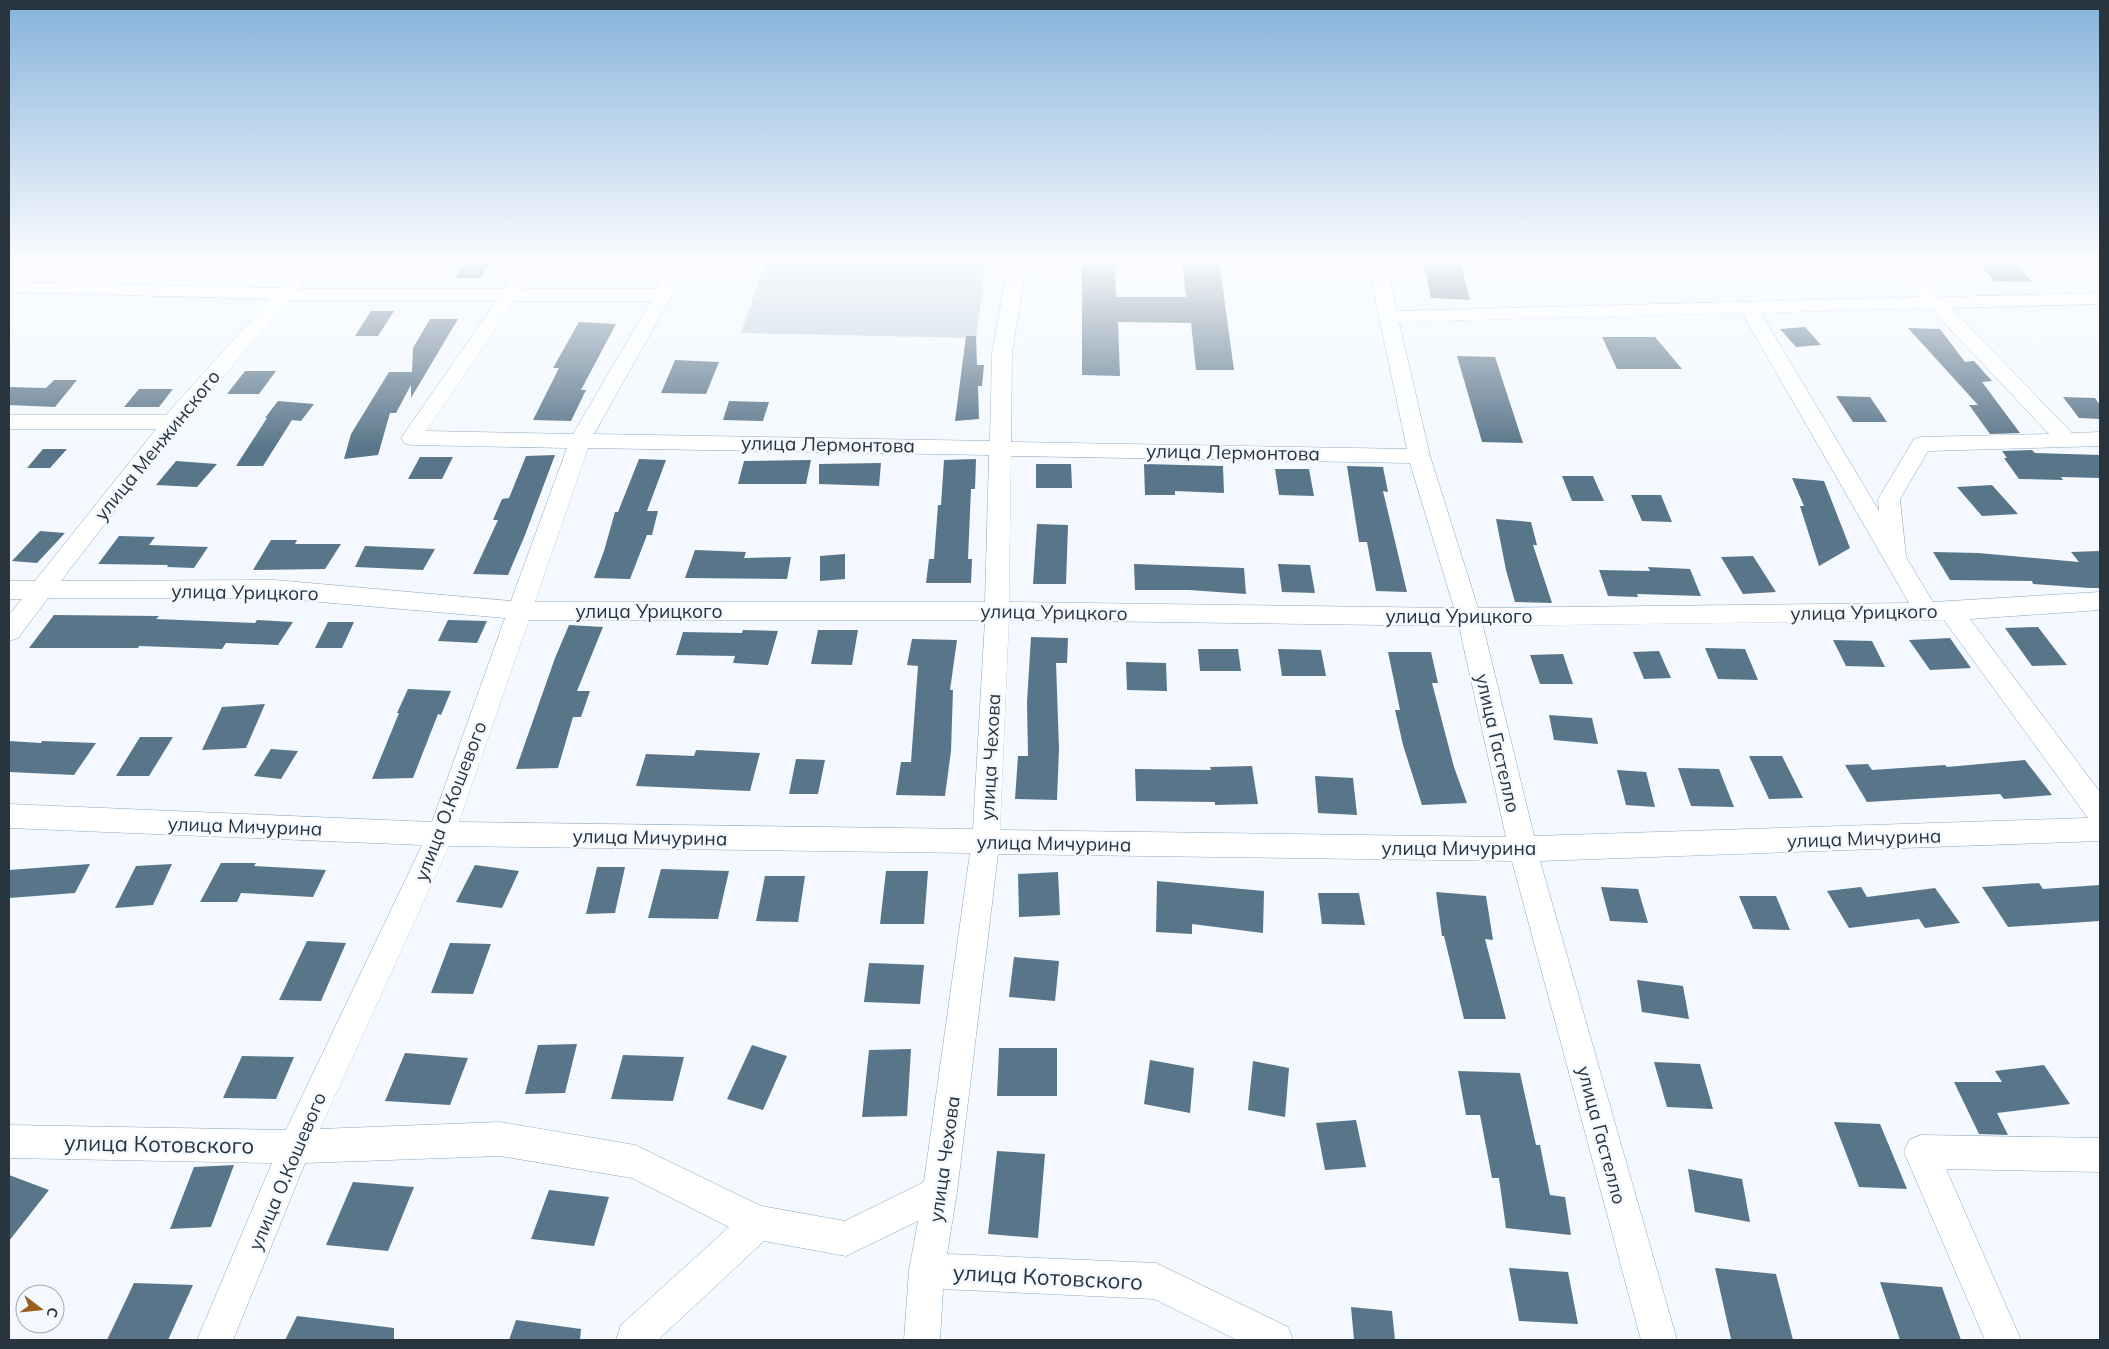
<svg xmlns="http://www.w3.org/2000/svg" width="2109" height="1349" viewBox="0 0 2109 1349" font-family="Mulish,sans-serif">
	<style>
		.green { fill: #bbcedc }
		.building { fill: #59758a }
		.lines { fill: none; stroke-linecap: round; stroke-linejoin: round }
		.minor-casing { stroke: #8aa7be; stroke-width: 1 }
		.minor { fill: #fff; fill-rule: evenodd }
		.labels { text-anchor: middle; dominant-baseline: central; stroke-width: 5; stroke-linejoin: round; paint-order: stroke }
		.street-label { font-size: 19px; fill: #28343e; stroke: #f3f9fe }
		.near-street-label { font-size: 22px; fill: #28343e; stroke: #f3f9fe }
	</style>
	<rect width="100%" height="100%" fill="#f3f9fe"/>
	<polygon class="green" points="766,260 986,262 976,338 741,333"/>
	<g class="building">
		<polygon points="466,260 493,260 481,278 455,278"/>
		<polygon points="1082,260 1115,260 1116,297 1186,297 1182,260 1219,260 1234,370 1196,370 1191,323 1118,322 1120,376 1082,375"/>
		<polygon points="1423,260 1460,260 1470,300 1431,298"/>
		<polygon points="1978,262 2016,263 2032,282 1994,281"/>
		<polygon points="371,311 394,311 378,336 355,336"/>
		<polygon points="430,319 458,319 411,398 411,385 396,413 390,413 378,455 344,459 351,434 389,372 412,372 413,348"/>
		<polygon points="579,322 616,324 581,390 586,390 571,421 533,420 559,368 553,368"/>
		<polygon points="1805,327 1821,345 1796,347 1780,329"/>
		<polygon points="1908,328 1940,329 1965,362 1974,361 1992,381 1982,382 2020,433 1990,434 1969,405 1978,405"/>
		<polygon points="966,336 976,336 977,365 984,365 982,386 978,386 979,419 955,421"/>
		<polygon points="1602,337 1655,337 1682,369 1617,369"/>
		<polygon points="1457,356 1495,357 1523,443 1482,442"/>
		<polygon points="675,360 719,362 706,394 661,393"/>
		<polygon points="245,371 276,371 259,394 227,394"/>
		<polygon points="54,380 77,380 55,407 9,405 9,387 46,388"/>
		<polygon points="139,389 173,389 159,407 124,407"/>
		<polygon points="1836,396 1870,397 1887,422 1853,422"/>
		<polygon points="2063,397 2095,398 2100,405 2100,419 2079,418"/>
		<polygon points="278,401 314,404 301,421 292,420 263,466 236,466 267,418 265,418"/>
		<polygon points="729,401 769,402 763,421 723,420"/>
		<polygon points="43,449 67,449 50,468 27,468"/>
		<polygon points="2032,450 2035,453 2100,455 2100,478 2061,477 2063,480 2019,479 2004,458 2007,458 2002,451"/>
		<polygon points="555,455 525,535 508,575 473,574 498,520 493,520 502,499 509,498 526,456"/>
		<polygon points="420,457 453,457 442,479 408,479"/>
		<polygon points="639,459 666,460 647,511 658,511 652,535 647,535 630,579 594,578 604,551 615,512 618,512"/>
		<polygon points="976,459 975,489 971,489 968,559 972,559 971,583 926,583 929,559 934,559 938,505 941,505 944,460"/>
		<polygon points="811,460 806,484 738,484 744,461"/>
		<polygon points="176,461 217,464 197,487 156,485"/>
		<polygon points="881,463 879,486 819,484 819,464"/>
		<polygon points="1036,464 1071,464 1072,488 1036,488"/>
		<polygon points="1144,464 1223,466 1224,493 1175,491 1175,495 1145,495"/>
		<polygon points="1347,466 1383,467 1388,492 1383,491 1407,592 1376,591 1367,542 1359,542"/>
		<polygon points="1275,469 1309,469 1314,496 1279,495"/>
		<polygon points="1562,476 1593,476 1604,501 1572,501"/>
		<polygon points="1792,478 1824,481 1850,548 1819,566 1800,506 1804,506"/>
		<polygon points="1992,485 2018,514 1982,516 1957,487"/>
		<polygon points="1631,495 1661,495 1672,522 1642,521"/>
		<polygon points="1496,519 1531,522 1537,545 1533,545 1552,603 1515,602 1506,570"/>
		<polygon points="1037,524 1068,525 1066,584 1033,584"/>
		<polygon points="40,531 65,533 37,563 12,561"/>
		<polygon points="119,536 155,537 149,545 208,547 194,568 167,567 168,565 98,564"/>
		<polygon points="271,540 297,540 295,544 341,544 325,569 253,570"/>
		<polygon points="365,546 435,549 423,570 355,567"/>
		<polygon points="695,550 746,552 744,558 791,557 787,579 685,578"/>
		<polygon points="2100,551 2100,588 2090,588 2033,584 2032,581 1950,580 1933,552 1978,553 2079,562 2071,552"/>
		<polygon points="845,554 845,579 820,581 820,556"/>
		<polygon points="1753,556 1776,592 1743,594 1721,557"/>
		<polygon points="1134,564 1244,568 1246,594 1189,590 1135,590"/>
		<polygon points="1278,564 1310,565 1315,593 1282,592"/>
		<polygon points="1648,567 1690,569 1701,596 1637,594 1638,597 1608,596 1599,570 1650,571"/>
		<polygon points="54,615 159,616 156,619 255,623 257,620 293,622 278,645 226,643 222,649 139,646 138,648 29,648"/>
		<polygon points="448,620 487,621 477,643 438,641"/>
		<polygon points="328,622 354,622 342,648 315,648"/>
		<polygon points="569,625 603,627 577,691 590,691 581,717 573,717 558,768 516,769 555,658"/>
		<polygon points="2038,627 2067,665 2032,666 2005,628"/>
		<polygon points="743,630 778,631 768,665 733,663 735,656 676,655 683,632 742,633"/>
		<polygon points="818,630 858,630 852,665 811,664"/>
		<polygon points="1031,637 1068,638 1067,663 1056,663 1059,749 1057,800 1015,799 1018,756 1028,756 1027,702"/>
		<polygon points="1950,638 1971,668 1930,670 1909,640"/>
		<polygon points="912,639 957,640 950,690 953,690 951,751 945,796 896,795 901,762 911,762 918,666 907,665"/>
		<polygon points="1833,640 1872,641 1885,667 1846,666"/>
		<polygon points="1705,648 1745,649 1758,680 1718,679"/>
		<polygon points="1198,649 1238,649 1241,671 1200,671"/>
		<polygon points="1278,649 1321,650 1326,676 1282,676"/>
		<polygon points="1659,651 1671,678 1644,679 1633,652"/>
		<polygon points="1388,652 1431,652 1438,683 1432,683 1454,767 1467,803 1422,805 1403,745 1395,710 1400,710"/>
		<polygon points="1563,654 1573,684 1540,684 1530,655"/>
		<polygon points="1126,662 1166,663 1167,691 1127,690"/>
		<polygon points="408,689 451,691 441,715 438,714 413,778 372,779 399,713 397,713"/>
		<polygon points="265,704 246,748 202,750 222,707"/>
		<polygon points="1549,715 1592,718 1598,744 1554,740"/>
		<polygon points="140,737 173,737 149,776 116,776"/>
		<polygon points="9,741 41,743 42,741 96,743 74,775 9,772"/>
		<polygon points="271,749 298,751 281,779 254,776"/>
		<polygon points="696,750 760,753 750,791 636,786 646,754 694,756"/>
		<polygon points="1749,756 1782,756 1803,798 1769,799"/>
		<polygon points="796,759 825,760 818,794 789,794"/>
		<polygon points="2025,760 2052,795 2004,799 2000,794 1867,802 1845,765 1868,764 1872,770 1945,765 1947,767"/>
		<polygon points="1252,766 1258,804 1215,805 1215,802 1136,801 1135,769 1211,770 1210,767"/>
		<polygon points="1678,768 1719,769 1734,807 1691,806"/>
		<polygon points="1617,770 1646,772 1655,807 1626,805"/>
		<polygon points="1315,776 1353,778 1357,815 1318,813"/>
		<polygon points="221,863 256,863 254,866 326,870 313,897 241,893 237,902 200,902"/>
		<polygon points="90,864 75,893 9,898 9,870"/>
		<polygon points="172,864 153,905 115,908 136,866"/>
		<polygon points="475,865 519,871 502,908 456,902"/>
		<polygon points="597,867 625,867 615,913 586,914"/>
		<polygon points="661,869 729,871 718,919 648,918"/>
		<polygon points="886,871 928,871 924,924 880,924"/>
		<polygon points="1058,872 1060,915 1019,917 1018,874"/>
		<polygon points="765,876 805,876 798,922 756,921"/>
		<polygon points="1157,881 1264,891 1263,933 1192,924 1192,934 1156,932"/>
		<polygon points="2039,883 2043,889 2100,885 2100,921 2008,927 1982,887"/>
		<polygon points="1601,887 1638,889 1648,923 1610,921"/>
		<polygon points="1861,887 1867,897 1935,888 1960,923 1925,928 1919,919 1849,928 1827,891"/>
		<polygon points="1436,892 1486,896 1493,940 1485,939 1506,1019 1464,1019 1444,936 1442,936"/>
		<polygon points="1318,893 1359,893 1365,925 1322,924"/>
		<polygon points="1739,896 1776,896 1790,930 1753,929"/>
		<polygon points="307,941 346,943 321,1001 279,1000"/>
		<polygon points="450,943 491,944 473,994 431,993"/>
		<polygon points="1014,957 1059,961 1055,1001 1009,997"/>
		<polygon points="869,963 924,965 920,1004 864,1002"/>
		<polygon points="1637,980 1683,986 1689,1019 1642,1012"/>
		<polygon points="577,1044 565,1093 525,1094 538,1045"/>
		<polygon points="752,1045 787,1056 763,1110 727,1099"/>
		<polygon points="999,1048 1057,1048 1057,1096 997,1096"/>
		<polygon points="911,1049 907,1116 862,1117 869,1050"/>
		<polygon points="405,1053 468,1058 450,1105 385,1101"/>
		<polygon points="623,1055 684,1057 673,1101 611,1099"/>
		<polygon points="242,1056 294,1057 276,1099 223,1098"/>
		<polygon points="1150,1060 1194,1068 1190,1113 1144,1104"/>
		<polygon points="1253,1061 1289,1068 1285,1117 1248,1110"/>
		<polygon points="1654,1062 1700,1064 1713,1109 1667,1107"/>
		<polygon points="2044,1065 2070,1104 1997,1113 2008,1135 1979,1134 1954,1082 2002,1082 1995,1071"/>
		<polygon points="1458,1071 1520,1073 1536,1145 1540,1145 1550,1195 1565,1197 1571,1235 1506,1228 1499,1178 1492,1178 1480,1115 1466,1115"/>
		<polygon points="1356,1120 1366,1167 1325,1170 1316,1123"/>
		<polygon points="1834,1122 1880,1124 1907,1189 1859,1187"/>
		<polygon points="997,1151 1045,1154 1038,1238 988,1234"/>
		<polygon points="234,1165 211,1227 170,1229 194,1167"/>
		<polygon points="1688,1169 1742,1179 1750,1222 1695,1212"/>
		<polygon points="9,1175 49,1190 9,1241"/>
		<polygon points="353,1182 414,1187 388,1251 326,1245"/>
		<polygon points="549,1190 609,1197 594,1246 531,1239"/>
		<polygon points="1509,1268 1568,1272 1578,1324 1519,1321"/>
		<polygon points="1715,1268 1776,1274 1793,1340 1731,1339"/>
		<polygon points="1880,1282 1942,1287 1961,1340 1900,1340"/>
		<polygon points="134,1283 193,1285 168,1340 107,1340"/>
		<polygon points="1351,1307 1392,1311 1395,1340 1354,1340"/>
		<polygon points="297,1316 394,1328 394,1340 285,1340"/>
		<polygon points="516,1320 581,1329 580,1340 509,1340"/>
	</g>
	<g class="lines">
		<g class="minor-casing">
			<g id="minor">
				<path d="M298 260H316L298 289H504L521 260H539L522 289H656L669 260H687L672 295 594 434 990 441 992 353 1009 260H1027L1012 353 1011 442 1407 449 1367 260H1385L1397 311 1921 297 1893 260H1912L1940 297 2100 293V304L1951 308 2072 433 2100 432V446L1928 451 1900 499 1906 557 1933 602 2100 592V610L1970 619 2100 792V841L1540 861 1677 1340H1641L1512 861 998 854 957 1192 947 1254 1156 1263 1288 1327 1293 1340H1237L1154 1299 943 1289 940 1340H904L909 1271 918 1221 846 1256 764 1241 658 1340H616L621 1325 729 1227 632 1178 500 1156 305 1163 233 1340H197L272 1163 9 1158V1125L286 1130 422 845 9 828V804L432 822 505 618 275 598H48L18 638 9 641V615L22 599H9V581H35L156 429H9V415H166L270 299 9 292V282L280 288ZM290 300H497L401 438 404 443 411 445 567 448 511 601 275 580 61 581 179 427ZM515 301H651L573 434 426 431ZM1930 308 2049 434 1921 437 1914 439 1878 499 1879 511 1761 313ZM1742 313 1909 603 1478 608 1430 456 1399 322ZM588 448 989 455 985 602H535ZM1011 456 1410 463 1454 608 1009 602ZM529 620H985L973 829 459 822ZM1009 620 1459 626 1506 837 1000 830ZM1944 620 2088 818 1534 836 1483 626ZM449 846 970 853 924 1182 845 1221 761 1206 635 1145 500 1122 320 1129Z"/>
				<polygon points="1921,1135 2100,1138 2100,1172 1946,1169 2021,1340 1985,1340 1904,1152 1909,1140"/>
			</g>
		</g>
		<use href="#minor" class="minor"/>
	</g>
	<linearGradient id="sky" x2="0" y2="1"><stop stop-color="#85b2da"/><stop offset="0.58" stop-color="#fafcff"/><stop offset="1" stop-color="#fafcff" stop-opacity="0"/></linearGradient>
	<rect width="2109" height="449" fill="url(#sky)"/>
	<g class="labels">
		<g class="street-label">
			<text transform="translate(828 444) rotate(1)">улица Лермонтова</text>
			<text transform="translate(157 445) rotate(-51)">улица Менжинского</text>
			<text transform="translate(1233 452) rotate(1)">улица Лермонтова</text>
			<text transform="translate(245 592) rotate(1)">улица Урицкого</text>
			<text x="649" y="611">улица Урицкого</text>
			<text transform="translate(1054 612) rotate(1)">улица Урицкого</text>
			<text transform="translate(1864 612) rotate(-1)">улица Урицкого</text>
			<text x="1459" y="616">улица Урицкого</text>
			<text transform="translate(1498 743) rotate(77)">улица Гастелло</text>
			<text transform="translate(990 757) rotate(-87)">улица Чехова</text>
			<text transform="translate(450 801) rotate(-69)">улица О.Кошевого</text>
			<text transform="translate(245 826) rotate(2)">улица Мичурина</text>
			<text transform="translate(650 837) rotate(1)">улица Мичурина</text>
			<text transform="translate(1864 838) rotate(-2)">улица Мичурина</text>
			<text transform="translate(1054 843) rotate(1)">улица Мичурина</text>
			<text x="1459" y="848">улица Мичурина</text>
			<text transform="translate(1602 1135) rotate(75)">улица Гастелло</text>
			<text transform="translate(944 1159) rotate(-82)">улица Чехова</text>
			<text transform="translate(287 1171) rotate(-67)">улица О.Кошевого</text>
		</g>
		<g class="near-street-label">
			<text transform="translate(159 1144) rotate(1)">улица Котовского</text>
			<text transform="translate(1048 1277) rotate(3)">улица Котовского</text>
		</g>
	</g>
	<rect width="2109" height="1349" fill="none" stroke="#28343e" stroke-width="20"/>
	<g transform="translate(40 1309) rotate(106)"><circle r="24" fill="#f3f9fe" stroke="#a2aab1"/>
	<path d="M0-4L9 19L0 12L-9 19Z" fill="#985e1c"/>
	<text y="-8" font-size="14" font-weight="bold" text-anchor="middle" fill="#28343e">С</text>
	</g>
</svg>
